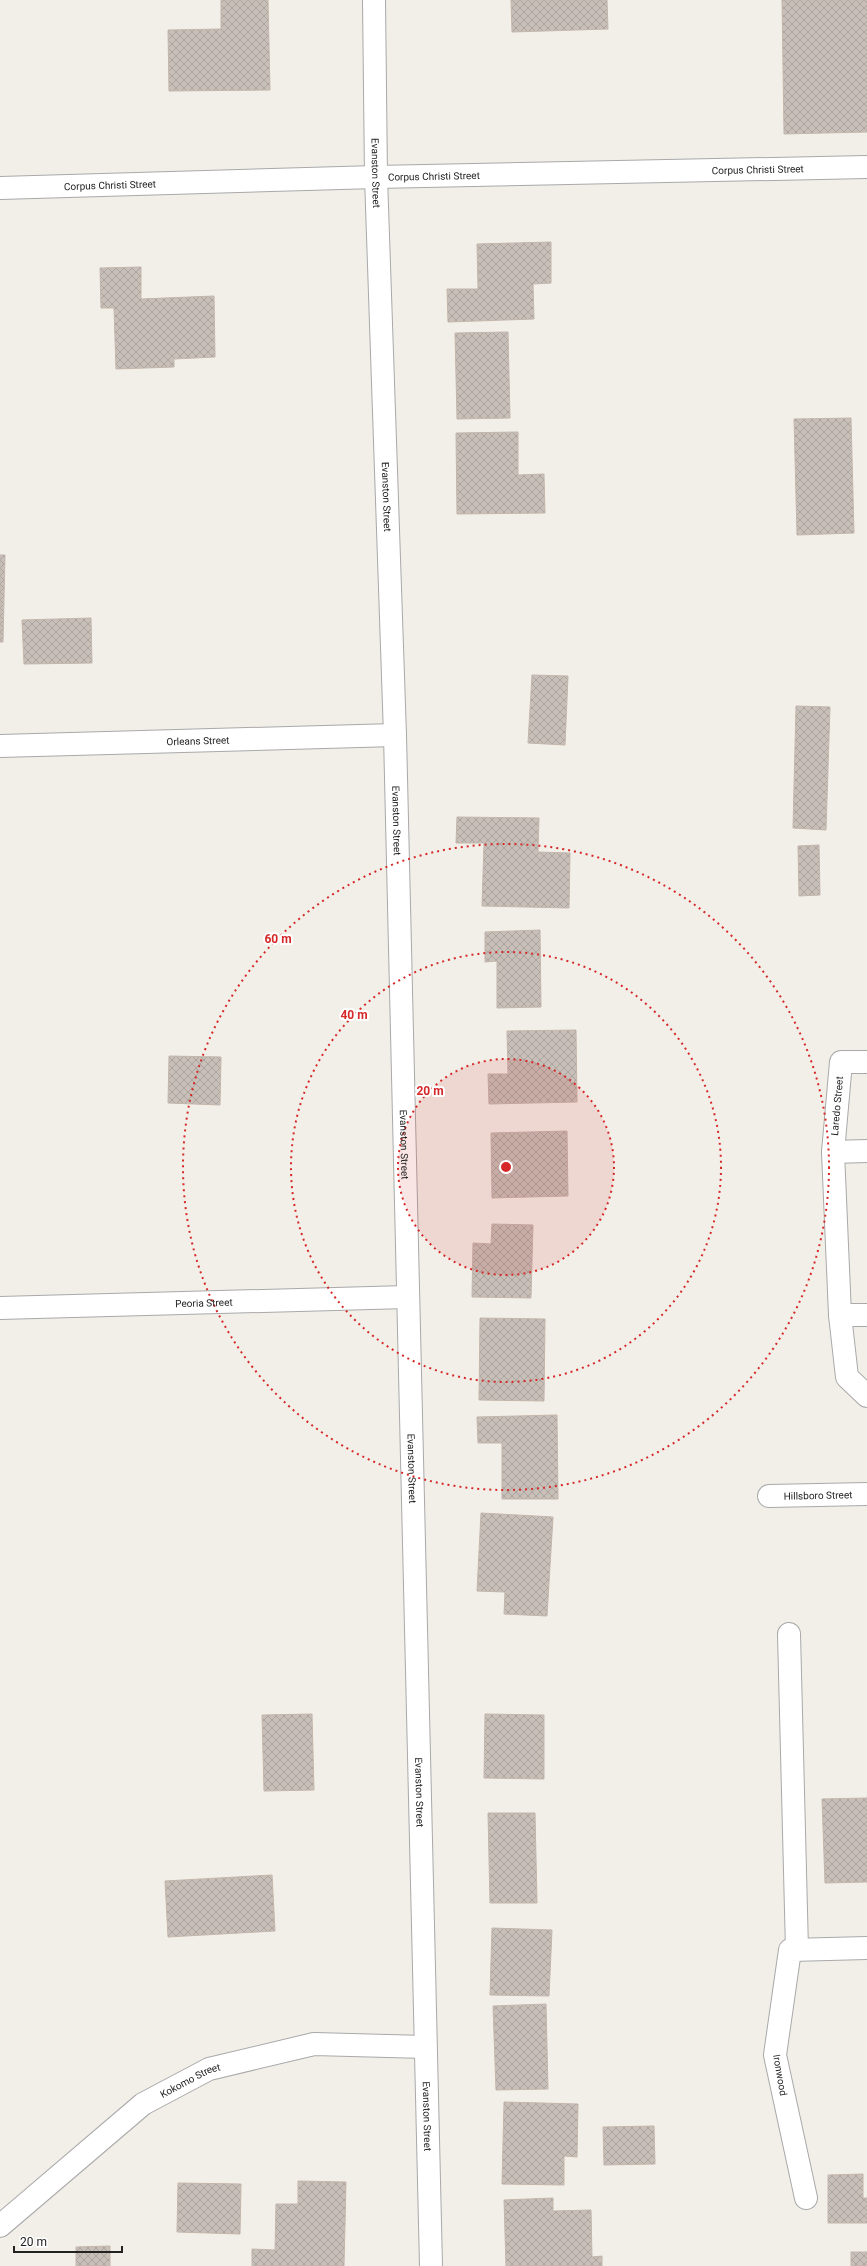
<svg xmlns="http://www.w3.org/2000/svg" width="867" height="2266" viewBox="0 0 867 2266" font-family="Roboto,sans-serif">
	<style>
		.building { fill: url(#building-cross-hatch); stroke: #c4b6ab }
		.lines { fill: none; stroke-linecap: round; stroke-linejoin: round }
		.minor-casing { stroke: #a9a9a9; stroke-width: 24 }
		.minor { stroke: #fff; stroke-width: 22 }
		.ring { fill: none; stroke: #d62828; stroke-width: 2; stroke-dasharray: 2 4 }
		.labels { text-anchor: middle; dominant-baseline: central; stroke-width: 4; stroke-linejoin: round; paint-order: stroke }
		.street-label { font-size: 10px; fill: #222; stroke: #fff }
		.centre { fill: #d62828; stroke: #fff; stroke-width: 2 }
		.ring-label { font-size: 12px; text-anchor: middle; font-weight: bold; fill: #d62828; stroke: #fff; stroke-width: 4; stroke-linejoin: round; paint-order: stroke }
	</style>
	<defs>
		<pattern id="building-cross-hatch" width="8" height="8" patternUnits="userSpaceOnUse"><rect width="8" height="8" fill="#c7bfb8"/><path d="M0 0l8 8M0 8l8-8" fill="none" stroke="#aba49e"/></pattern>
	</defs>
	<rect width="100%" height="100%" fill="#f2efe9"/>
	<g class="building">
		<polygon points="221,0 268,0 270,90 169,91 168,30 221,29"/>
		<polygon points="511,0 607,0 608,29 512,32"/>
		<polygon points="782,0 867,0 867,132 784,134"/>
		<polygon points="551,242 551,283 533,284 534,319 448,322 447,289 478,289 477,244"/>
		<polygon points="141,267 141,299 214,296 215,357 174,359 174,367 116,369 114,308 101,308 100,268"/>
		<polygon points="508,332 510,418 457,419 455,333"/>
		<polygon points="851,418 854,533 797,535 794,419"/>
		<polygon points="518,432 518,475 544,474 545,513 457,514 456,433"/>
		<polygon points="0,555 5,555 3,642 0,642"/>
		<polygon points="91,618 92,663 24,664 22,620"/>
		<polygon points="532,675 568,676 565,745 528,743"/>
		<polygon points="796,706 830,707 826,830 793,828"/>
		<polygon points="457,817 539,818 538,852 570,853 569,908 482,906 484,843 456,843"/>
		<polygon points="819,845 820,895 799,896 798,846"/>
		<polygon points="540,930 541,1007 497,1008 497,961 485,962 485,932"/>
		<polygon points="576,1030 577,1102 489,1104 488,1074 508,1074 507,1031"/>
		<polygon points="169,1056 221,1057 220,1105 168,1103"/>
		<polygon points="567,1131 568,1196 492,1198 491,1133"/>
		<polygon points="492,1224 533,1225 531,1298 472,1297 473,1243 491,1244"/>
		<polygon points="480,1318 545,1319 544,1401 479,1400"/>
		<polygon points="557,1415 558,1499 502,1499 502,1443 478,1443 477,1417"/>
		<polygon points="481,1513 553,1517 547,1616 504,1614 505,1592 477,1591"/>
		<polygon points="312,1714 314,1790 264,1791 262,1715"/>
		<polygon points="485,1714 544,1715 544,1779 484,1778"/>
		<polygon points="867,1798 867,1882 825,1883 822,1799"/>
		<polygon points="488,1813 535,1813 537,1903 490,1903"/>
		<polygon points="272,1875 275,1931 168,1937 165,1881"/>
		<polygon points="492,1928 552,1930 549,1996 490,1995"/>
		<polygon points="546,2004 548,2089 496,2090 493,2006"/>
		<polygon points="504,2102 578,2104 577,2157 564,2156 564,2185 502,2184"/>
		<polygon points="654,2126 655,2164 604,2165 603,2127"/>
		<polygon points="863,2174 863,2198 867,2198 867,2223 828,2223 828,2175"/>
		<polygon points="298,2181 346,2182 344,2266 252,2266 252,2249 275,2250 276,2204 298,2204"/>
		<polygon points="178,2183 241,2184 240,2234 177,2232"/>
		<polygon points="553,2198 553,2211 591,2210 592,2257 602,2256 602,2266 506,2266 504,2200"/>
		<polygon points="110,2246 110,2266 76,2266 76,2247"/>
		<rect x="851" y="2252" width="16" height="14"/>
	</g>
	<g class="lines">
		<g class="minor-casing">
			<g id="minor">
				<path id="s1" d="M374 0 376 177 395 735 431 2266"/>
				<path id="s2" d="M0 188 376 177 867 167"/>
				<path id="s3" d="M0 746 395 735"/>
				<polyline points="867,1062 841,1062 833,1152 840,1315 847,1377 867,1396"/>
				<polyline points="833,1152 867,1151"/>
				<path id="s4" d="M0 1308 407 1297"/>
				<polyline points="840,1315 867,1315"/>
				<path id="s5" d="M769 1496 867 1494"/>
				<polyline points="789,1634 797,1950"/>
				<polyline points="806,2198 775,2055 790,1950 867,1948"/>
				<path id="s6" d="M0 2226 143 2104 209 2069 314 2044 425 2047"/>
			</g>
		</g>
		<use href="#minor" class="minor"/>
	</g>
	<circle cx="506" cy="1167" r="108" fill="#d62828" fill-opacity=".12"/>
	<g class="ring">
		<circle cx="506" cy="1167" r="108"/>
		<circle cx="506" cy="1167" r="215"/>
		<circle cx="506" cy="1167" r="323"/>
	</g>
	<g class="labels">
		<g class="street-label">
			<text stroke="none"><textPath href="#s2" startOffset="758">Corpus Christi Street</textPath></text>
			<text stroke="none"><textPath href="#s1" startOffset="173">Evanston Street</textPath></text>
			<text stroke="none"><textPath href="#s2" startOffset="434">Corpus Christi Street</textPath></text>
			<text stroke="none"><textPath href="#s2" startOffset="110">Corpus Christi Street</textPath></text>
			<text stroke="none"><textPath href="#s1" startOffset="497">Evanston Street</textPath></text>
			<text stroke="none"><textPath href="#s3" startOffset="198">Orleans Street</textPath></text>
			<text stroke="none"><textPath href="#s1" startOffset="821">Evanston Street</textPath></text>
			<text transform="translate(837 1106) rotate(-85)">Laredo Street</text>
			<text stroke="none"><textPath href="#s1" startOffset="1145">Evanston Street</textPath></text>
			<text stroke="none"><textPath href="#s4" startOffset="204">Peoria Street</textPath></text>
			<text stroke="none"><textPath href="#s1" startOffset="1469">Evanston Street</textPath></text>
			<text stroke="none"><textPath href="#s5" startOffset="49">Hillsboro Street</textPath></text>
			<text stroke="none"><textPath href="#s1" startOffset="1793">Evanston Street</textPath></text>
			<text transform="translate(780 2075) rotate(80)">Ironwood</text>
			<text stroke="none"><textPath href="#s6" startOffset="241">Kokomo Street</textPath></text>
			<text stroke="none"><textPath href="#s1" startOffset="2117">Evanston Street</textPath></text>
		</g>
	</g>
	<circle cx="506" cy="1167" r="6" class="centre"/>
	<g class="ring-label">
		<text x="278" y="943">60 m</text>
		<text x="354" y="1019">40 m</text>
		<text x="430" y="1095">20 m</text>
	</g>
	<path d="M14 2246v6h108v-6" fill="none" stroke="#222222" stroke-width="2"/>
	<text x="20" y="2246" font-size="12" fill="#222222" stroke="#ffffff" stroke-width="3" paint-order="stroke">20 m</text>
</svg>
